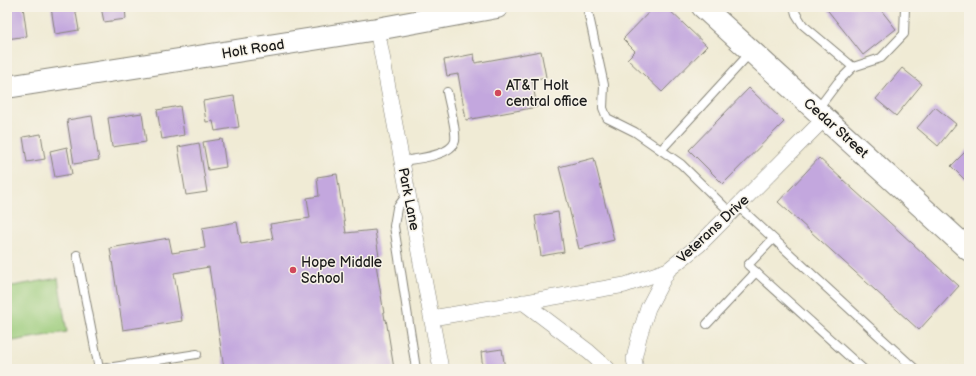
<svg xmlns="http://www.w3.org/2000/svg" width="976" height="376" viewBox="0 0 976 376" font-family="'Balsamiq Sans',sans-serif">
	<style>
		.green { fill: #9ccc7b; stroke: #5c744c }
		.building { fill: #c3a7de }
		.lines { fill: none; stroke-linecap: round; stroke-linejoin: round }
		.service-casing { stroke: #868478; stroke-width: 10 }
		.minor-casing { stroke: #868478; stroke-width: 16 }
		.secondary-casing { stroke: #868478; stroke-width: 24 }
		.service { stroke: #fff; stroke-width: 8 }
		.minor { stroke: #fff; stroke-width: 15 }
		.secondary { stroke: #fff; stroke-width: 22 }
		.poi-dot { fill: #d1495b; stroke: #f7f3e8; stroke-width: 1.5 }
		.labels { text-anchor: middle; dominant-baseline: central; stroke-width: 3; stroke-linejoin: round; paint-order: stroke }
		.street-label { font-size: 14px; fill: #1c1c1c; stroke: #f7f3e8 }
		.poi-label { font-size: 14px; fill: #1c1c1c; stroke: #f7f3e8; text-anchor: start }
	</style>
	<rect width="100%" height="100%" fill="#f7f3e8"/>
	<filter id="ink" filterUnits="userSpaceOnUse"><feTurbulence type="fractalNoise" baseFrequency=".025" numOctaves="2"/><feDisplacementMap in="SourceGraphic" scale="8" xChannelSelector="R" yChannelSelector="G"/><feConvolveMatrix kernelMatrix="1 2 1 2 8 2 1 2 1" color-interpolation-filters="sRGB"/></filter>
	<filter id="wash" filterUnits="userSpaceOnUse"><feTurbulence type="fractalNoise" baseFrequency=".012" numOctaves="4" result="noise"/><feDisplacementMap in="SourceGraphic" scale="16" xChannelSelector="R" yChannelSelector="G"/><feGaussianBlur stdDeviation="0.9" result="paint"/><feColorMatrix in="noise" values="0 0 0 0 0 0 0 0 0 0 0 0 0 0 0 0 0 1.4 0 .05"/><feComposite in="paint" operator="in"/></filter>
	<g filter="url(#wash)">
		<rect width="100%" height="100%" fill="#f0ebd5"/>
		<polygon class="green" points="58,278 67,332 7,342 7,287"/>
		<g id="blocks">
			<g class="building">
				<polygon points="7,7 23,7 27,36 7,39"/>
				<polygon points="51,7 75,7 79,30 55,34"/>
				<polygon points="101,7 125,7 126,19 104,22"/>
				<polygon points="654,7 666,7 707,46 662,92 627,59 635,51 623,39"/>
				<polygon points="825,7 885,7 881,10 896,29 863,55"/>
				<polygon points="541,51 546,77 532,80 537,107 466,120 458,74 447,76 444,60 474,54 475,63"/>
				<polygon points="902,68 922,84 896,116 876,99"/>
				<polygon points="749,88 784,122 723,184 689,150"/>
				<polygon points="234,96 239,127 215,131 213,121 206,122 203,101"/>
				<polygon points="180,106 184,135 162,139 157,110"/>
				<polygon points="935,107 956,124 938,146 917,128"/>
				<polygon points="142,113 146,142 112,147 108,118"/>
				<polygon points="92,116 99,160 74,164 67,120"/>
				<polygon points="41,134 45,159 27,162 23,137"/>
				<polygon points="222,139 226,167 208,170 203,142"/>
				<polygon points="199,143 207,192 186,195 178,147"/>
				<polygon points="67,147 72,174 55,177 50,151"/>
				<polygon points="969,148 969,176 965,180 951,166"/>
				<polygon points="594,158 614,240 579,249 559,167"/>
				<polygon points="819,158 959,286 919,330 778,202"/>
				<polygon points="337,174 346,233 375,230 379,257 375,258 385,320 386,319 394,369 224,369 209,267 174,273 182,321 123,330 110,248 169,238 172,253 205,248 202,228 237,222 241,244 273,239 270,224 310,218 307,198 319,196 317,177"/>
				<polygon points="558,212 564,252 541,256 535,216"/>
				<polygon points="502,349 505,369 483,369 481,352"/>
			</g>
		</g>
	</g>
	<g filter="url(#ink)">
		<use href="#blocks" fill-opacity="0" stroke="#868478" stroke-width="1"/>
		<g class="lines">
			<g class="service-casing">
				<g id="service">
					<polyline points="587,7 604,85 603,108 607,118 635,132 681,164 731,213"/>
					<polyline points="794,7 796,14 803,25 853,67 838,82 817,110"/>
					<polyline points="853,67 881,58 904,34 905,7"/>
					<polyline points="661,150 751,52"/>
					<path d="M402 161C415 159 451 156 455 141 457 131 449 103 447 92"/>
					<polyline points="408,193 397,208 394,226 416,369"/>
					<polyline points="738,206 915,369"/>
					<polyline points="773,239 748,265 863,369"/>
					<polyline points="77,255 99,369"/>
					<polyline points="707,324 756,272"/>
					<polyline points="101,369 197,354"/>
				</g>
			</g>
			<g class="minor-casing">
				<g id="minor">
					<polyline points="377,29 441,369"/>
					<polyline points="523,302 589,352 608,369"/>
					<polyline points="432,318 625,285 668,270 699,245 825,118"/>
					<polyline points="636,369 634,359 639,337 648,308 668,270"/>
				</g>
			</g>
			<g class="secondary-casing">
				<g id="secondary">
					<polyline points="703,7 969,250"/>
					<polyline points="7,87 377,29 497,7"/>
				</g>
			</g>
			<use href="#service" class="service"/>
			<use href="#minor" class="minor"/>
			<use href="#secondary" class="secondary"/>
		</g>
	</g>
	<g class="poi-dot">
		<circle cx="498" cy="93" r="4"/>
		<circle cx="293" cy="270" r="4"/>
	</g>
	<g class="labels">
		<g class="street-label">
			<text transform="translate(253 49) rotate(-9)">Holt Road</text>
			<text transform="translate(836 128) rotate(42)">Cedar Street</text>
			<text transform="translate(409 199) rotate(79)">Park Lane</text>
			<text transform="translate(713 229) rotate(-43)">Veterans Drive</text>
		</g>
		<g class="poi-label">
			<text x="506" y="85">AT&amp;T Holt<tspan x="506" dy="16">central office</tspan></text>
			<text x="301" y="262">Hope Middle<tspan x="301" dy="16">School</tspan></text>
		</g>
	</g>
	<rect width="976" height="376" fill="none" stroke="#f7f3e8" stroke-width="24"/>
</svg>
